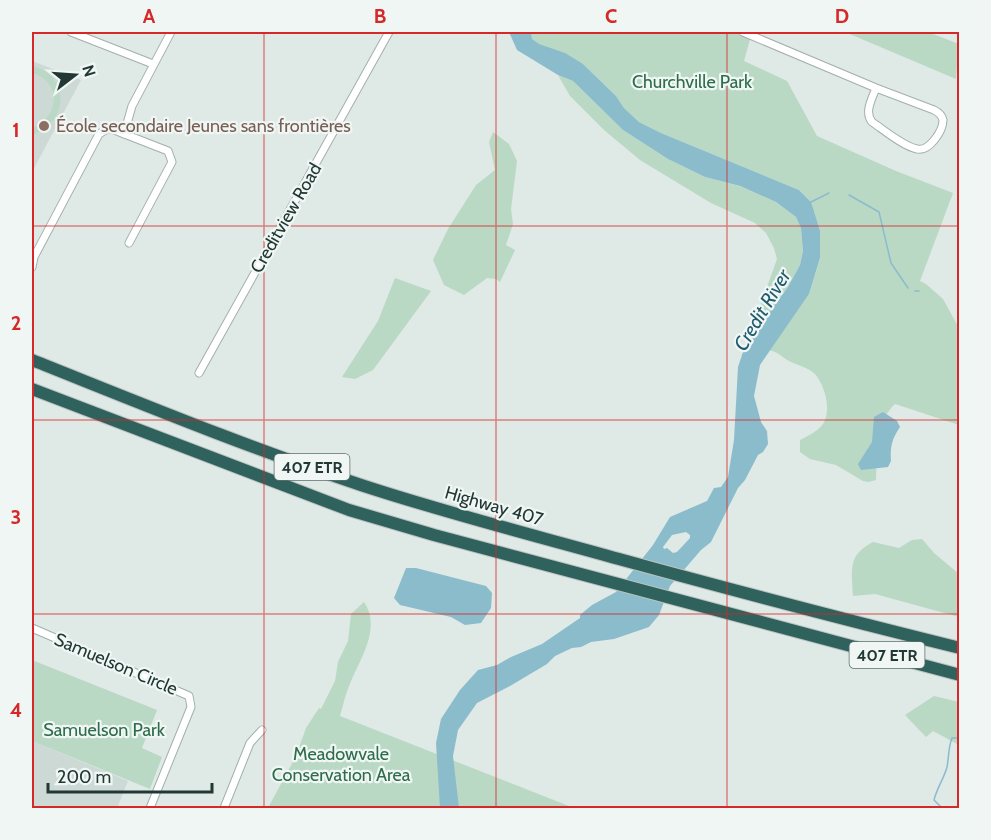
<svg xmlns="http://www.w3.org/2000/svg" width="991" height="840" viewBox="0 0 991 840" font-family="Cabin,sans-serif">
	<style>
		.built { fill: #cdd9d5 }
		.green { fill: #b9d9c5 }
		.water { fill: #8abccc; fill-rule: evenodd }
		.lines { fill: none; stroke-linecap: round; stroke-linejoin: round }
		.stream { stroke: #8abccc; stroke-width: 1.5 }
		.minor-casing { stroke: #a2b0ad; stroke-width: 9 }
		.motorway-casing { stroke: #bcc3c2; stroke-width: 14 }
		.minor { stroke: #fff; stroke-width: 7 }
		.motorway { stroke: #2f625c; stroke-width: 12 }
		.grid { fill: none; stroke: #d62828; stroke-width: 1.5; stroke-opacity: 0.55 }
		.education-dot { fill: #8d6e63; stroke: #eff6f3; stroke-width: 2 }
		.labels { text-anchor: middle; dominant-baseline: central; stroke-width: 4.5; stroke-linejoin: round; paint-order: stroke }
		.shield { fill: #eff6f3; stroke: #5f716d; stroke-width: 1.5 }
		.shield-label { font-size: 16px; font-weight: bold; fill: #213834 }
		.park-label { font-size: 18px; fill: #2e6c4c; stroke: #eff6f3 }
		.education-label { font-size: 18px; fill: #785e54; stroke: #eff6f3; text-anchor: start }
		.street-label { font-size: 18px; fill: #213834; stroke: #eff6f3 }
		.water-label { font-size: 20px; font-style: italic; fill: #205b70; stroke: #eff6f3 }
		.neatline { fill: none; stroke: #d62828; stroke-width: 2 }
		.grid-label { font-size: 20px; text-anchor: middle; font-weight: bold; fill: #d62828 }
	</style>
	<rect width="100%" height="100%" fill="#dfe9e6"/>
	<g class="built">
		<polygon points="32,61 81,80 32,172"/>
		<polygon points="32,741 128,781 117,808 32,808"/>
	</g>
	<g class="green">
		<path d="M531 32H752L744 61 787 81 817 136 896 171 953 193 920 281 926 284 943 299 959 328V425L895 404C877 419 877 457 876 480L868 482 863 481 836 465 810 459 800 452V440C808 436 818 431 823 424 832 410 825 386 815 374 809 368 797 365 789 361 782 357 778 352 769 350L809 294 820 259 811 202 799 190 661 133 639 122 624 108 616 96 583 64 539 45 532 39Z"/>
		<polygon points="845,32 928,32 959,44 956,79"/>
		<path d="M32 66C71 75 69 123 32 135V128C60 118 62 81 32 73Z"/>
		<polygon points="558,75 573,81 623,130 668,159 705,177 739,186 776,202 796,217 801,228 803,251 800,265 788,287 755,332 743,335 758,312 777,259 774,248 766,233 755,223 711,203 640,160 604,130 570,96"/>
		<polygon points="493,132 509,144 517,161 511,209 513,224 506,245 515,250 500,282 496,279 487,278 464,295 444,285 433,260 448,229 476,185 495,170 489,142"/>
		<polygon points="395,278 431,291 373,370 355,379 342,377 378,321"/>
		<path d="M922 539 934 553 959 574V617L875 594 853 596C852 569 847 556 873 542L899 548 912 540Z"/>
		<path d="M364 602C381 627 362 656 351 681 346 692 343 705 340 716L574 808H268L296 756 306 728 319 708 321 709 335 681 338 662 348 641 351 614Z"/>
		<polygon points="32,660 157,710 142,748 162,757 150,789 32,741"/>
		<polygon points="934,696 959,702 959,745 933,731 926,737 905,715"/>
	</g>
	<g class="water">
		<path d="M509 32H531L532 39 539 44 565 53 583 64 616 96 624 108 639 122 661 133 799 190 811 202 820 231V258L809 294 760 365 754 396 761 422 767 431 768 444 763 452 758 455 745 480 738 488 711 542 701 550 670 586 659 615 649 627 614 639 591 642 581 647 572 648 555 656 547 664 510 686 477 703 458 730 453 756 459 808H440L436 743 441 719 460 690 478 670 497 665 511 657 542 644 580 618V615L592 605 616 592 653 545 670 517 707 501 714 488 721 487 728 477 734 440 738 367 745 346 788 287 800 265 803 251 801 228 796 217 776 202 740 186 705 177 668 159 623 130 573 81 558 75 517 50ZM686 532 690 535V538L677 552 673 553 667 548 664 549 663 547 672 535Z"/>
		<path d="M883 412 897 421 900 427C892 439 890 446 891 461L888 467 861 470 858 464 872 442 874 417Z"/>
		<polygon points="406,568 416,568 486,586 492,593 491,608 481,623 465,625 451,617 400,605 394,598"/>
	</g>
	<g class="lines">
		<g class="stream">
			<polyline points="849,195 879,212 891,263 908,288"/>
			<polyline points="811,202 829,193"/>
			<polyline points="915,291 919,291"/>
			<path d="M942 808 934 800C937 788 945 776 947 767 949 757 948 748 952 738H960"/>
		</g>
		<g class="minor-casing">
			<g id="minor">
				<polyline points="71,32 153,64"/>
				<path d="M743 32 876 88 934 110C938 112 942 115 943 120 943 131 929 152 917 149 903 146 884 130 872 122 864 112 872 99 876 88"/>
				<polyline points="124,134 132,106 171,32"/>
				<polyline points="32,267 34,257 99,134 109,128 168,151 172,162 129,243"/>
				<polyline points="199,373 389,32"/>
				<polyline points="32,628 189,696 191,707 150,808"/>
				<polyline points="224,808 250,743 262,730"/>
			</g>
		</g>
		<g class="motorway-casing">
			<g id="motorway">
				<path d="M32 360C140 403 249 448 361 485 446 513 533 535 619 559 732 590 846 620 960 648"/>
				<polyline points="32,389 349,510 434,535 960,675"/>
			</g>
		</g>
		<use href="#minor" class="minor"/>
		<use href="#motorway" class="motorway"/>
	</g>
	<path class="grid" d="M264 32V808M496 32V808M727 32V808M32 226H960M32 420H960M32 614H960"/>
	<circle class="education-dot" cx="44" cy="126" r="6"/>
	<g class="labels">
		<g class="shield">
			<rect x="274.5" y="454" width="75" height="26" rx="4.5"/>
			<rect x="849.5" y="642" width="75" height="26" rx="4.5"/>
		</g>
		<g class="shield-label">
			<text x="312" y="467">407 ETR</text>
			<text x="887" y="655">407 ETR</text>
		</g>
		<g class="park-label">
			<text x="692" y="82">Churchville Park</text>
			<text x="104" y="730">Samuelson Park</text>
			<text x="341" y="754">Meadowvale<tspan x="341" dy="21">Conservation Area</tspan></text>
		</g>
		<g class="education-label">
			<text x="56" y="126">École secondaire Jeunes sans frontières</text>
		</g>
		<g class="street-label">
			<text transform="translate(286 218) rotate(-60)">Creditview Road</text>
			<text transform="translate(494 506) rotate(16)">Highway 407</text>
			<text transform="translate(116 664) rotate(23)">Samuelson Circle</text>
		</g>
		<g class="water-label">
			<text transform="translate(762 310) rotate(-59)">Credit River</text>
		</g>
	</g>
	<rect width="991" height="840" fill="none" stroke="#eff6f3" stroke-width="66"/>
	<g transform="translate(75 75) rotate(73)" stroke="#eff6f3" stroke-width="4.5" paint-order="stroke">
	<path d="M0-4.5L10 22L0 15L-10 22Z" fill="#213834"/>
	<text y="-9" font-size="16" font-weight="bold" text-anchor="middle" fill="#213834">N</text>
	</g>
	<path d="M48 783v9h164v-9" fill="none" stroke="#213834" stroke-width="3"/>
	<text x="57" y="783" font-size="18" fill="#213834" stroke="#eff6f3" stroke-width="4.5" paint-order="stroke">200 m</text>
	<rect x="33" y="33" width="925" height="774" class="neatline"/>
	<g class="grid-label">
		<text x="149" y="23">A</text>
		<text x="380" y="23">B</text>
		<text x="611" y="23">C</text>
		<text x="842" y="23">D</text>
		<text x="16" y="137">1</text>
		<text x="16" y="330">2</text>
		<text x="16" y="524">3</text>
		<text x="16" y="717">4</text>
	</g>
</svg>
